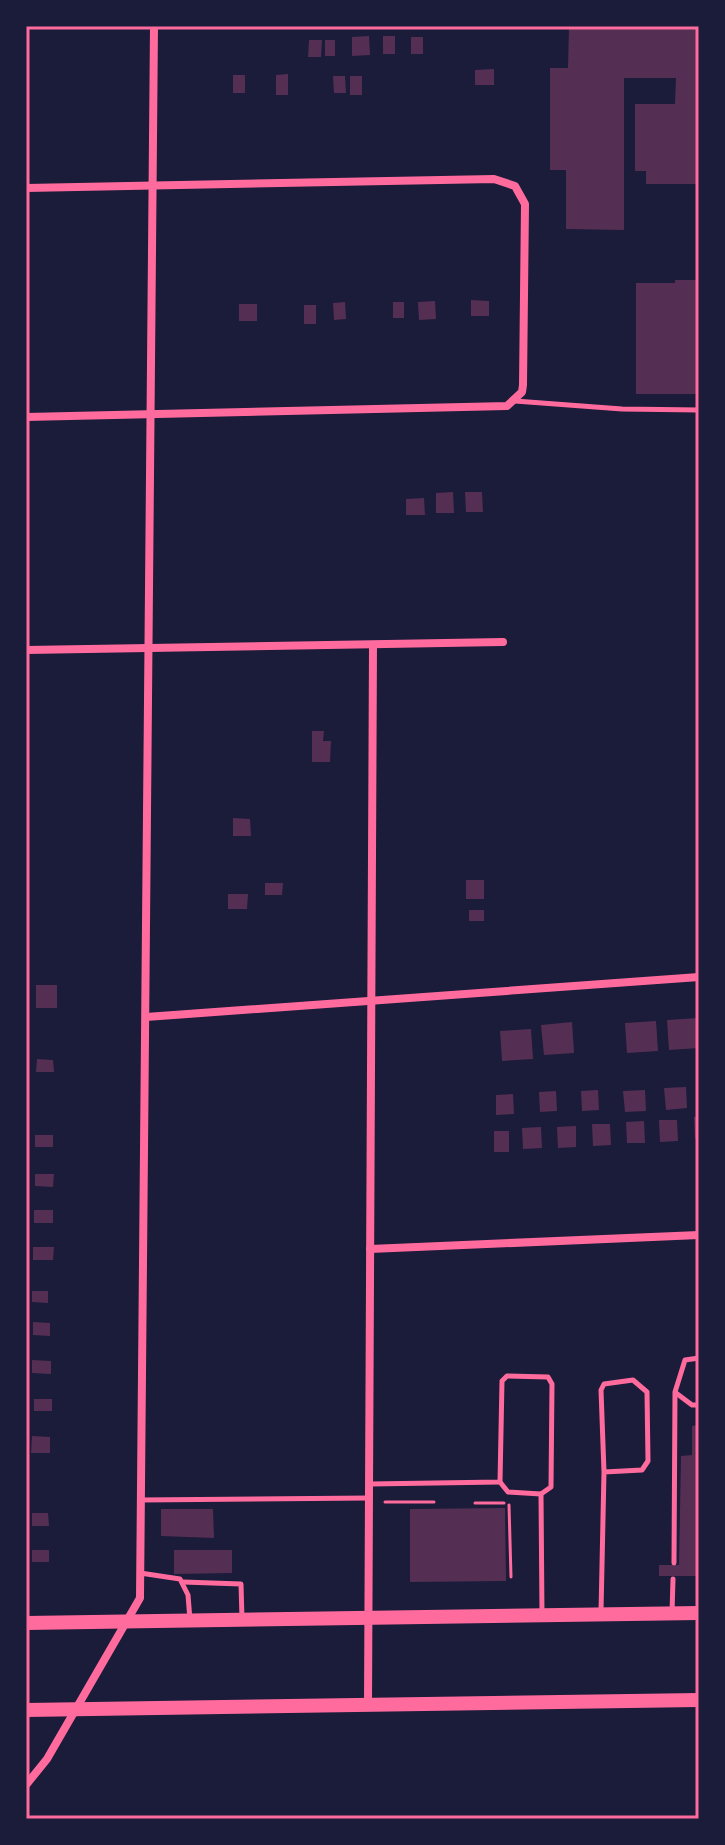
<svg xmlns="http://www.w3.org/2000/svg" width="725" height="1845" viewBox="0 0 725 1845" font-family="Overpass,sans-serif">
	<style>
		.building { fill: #542f53 }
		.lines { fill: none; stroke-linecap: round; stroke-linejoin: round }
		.path { stroke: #ff6b9d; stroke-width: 3 }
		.service { stroke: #ff6b9d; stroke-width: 5 }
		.minor { stroke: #ff6b9d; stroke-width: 8 }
		.secondary { stroke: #ff6b9d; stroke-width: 14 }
		.neatline { fill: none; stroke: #ff6b9d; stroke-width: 3 }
	</style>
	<rect width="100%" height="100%" fill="#1b1b3a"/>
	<g class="building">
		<polygon points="569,26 699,26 699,184 646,184 646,171 635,171 635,104 675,104 676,78 624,78 624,230 566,229 566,170 550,170 550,68 568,68"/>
		<polygon points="369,36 370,55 352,56 352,37"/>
		<rect x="383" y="36" width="12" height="18"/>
		<rect x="411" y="37" width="12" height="17"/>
		<polygon points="309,40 322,40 321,57 308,57"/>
		<rect x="325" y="40" width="10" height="16"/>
		<polygon points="494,69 494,85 475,85 475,70"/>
		<polygon points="288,74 288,95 276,95 276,75"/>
		<rect x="233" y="75" width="12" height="18"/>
		<polygon points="333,76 345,76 346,93 334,93"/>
		<rect x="350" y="76" width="12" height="19"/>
		<polygon points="675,280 699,280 699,394 636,394 636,283 675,283"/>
		<polygon points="471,300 489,301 489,316 471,316"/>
		<polygon points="435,301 436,319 419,320 418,302"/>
		<polygon points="345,302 346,319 334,320 333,303"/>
		<rect x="393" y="302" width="11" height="16"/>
		<rect x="239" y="304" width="18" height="17"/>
		<rect x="304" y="305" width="12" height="19"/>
		<polygon points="453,492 454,513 436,513 436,493"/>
		<polygon points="465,492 482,492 483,512 466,512"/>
		<polygon points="424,498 425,515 406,515 406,499"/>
		<polygon points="312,731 324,731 323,741 331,741 330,762 312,762"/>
		<polygon points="233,818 250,819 251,836 233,836"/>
		<rect x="466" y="880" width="18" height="19"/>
		<polygon points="265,883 283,883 282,895 265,895"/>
		<polygon points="228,894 248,894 247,909 228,909"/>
		<rect x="469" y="910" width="15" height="11"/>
		<rect x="36" y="985" width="21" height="23"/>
		<polygon points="698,1018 699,1048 669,1050 667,1020"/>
		<polygon points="656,1021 658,1051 627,1053 625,1023"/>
		<polygon points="572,1022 574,1053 544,1055 541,1025"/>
		<polygon points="531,1029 533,1059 502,1061 500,1031"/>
		<polygon points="37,1059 53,1060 54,1072 36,1072"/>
		<polygon points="686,1087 687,1108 666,1110 664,1088"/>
		<polygon points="598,1090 599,1110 582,1111 581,1091"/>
		<polygon points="645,1090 646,1111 625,1112 623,1091"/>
		<polygon points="556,1091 557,1111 540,1112 539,1092"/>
		<polygon points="513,1094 514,1114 496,1115 496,1095"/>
		<polygon points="694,1117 699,1117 699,1138 695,1139"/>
		<polygon points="659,1120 677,1120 678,1141 660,1142"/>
		<polygon points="644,1121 645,1143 627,1143 626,1122"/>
		<polygon points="592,1124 610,1124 611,1145 593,1146"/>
		<polygon points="576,1126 576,1147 558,1148 557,1127"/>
		<polygon points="541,1127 542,1148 523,1149 522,1128"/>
		<rect x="494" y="1131" width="15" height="21"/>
		<rect x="35" y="1135" width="18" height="12"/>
		<polygon points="35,1174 54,1174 53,1187 35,1186"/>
		<rect x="34" y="1210" width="19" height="13"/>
		<polygon points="33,1247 54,1247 53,1260 33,1260"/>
		<polygon points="32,1291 48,1291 48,1303 32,1302"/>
		<polygon points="33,1322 50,1323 50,1336 33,1335"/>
		<polygon points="32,1360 51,1361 51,1374 32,1373"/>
		<rect x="34" y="1399" width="18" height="12"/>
		<polygon points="699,1425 699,1576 659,1576 659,1565 679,1565 681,1456 692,1455 692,1426"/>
		<polygon points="32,1436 50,1437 50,1453 31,1453"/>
		<polygon points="505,1508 506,1581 410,1582 410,1509"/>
		<polygon points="161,1509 213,1509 214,1538 161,1536"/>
		<polygon points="32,1513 48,1513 49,1526 32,1526"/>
		<rect x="32" y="1550" width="17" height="12"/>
		<polygon points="174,1550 232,1550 232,1573 174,1574"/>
	</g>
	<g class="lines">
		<g class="path">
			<polyline points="385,1502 434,1502"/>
			<polyline points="475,1503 504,1503"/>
			<polyline points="509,1505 511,1577"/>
		</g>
		<g class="service">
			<polyline points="515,401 622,409 699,410"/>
			<polyline points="676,1393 692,1405 699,1405"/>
			<polyline points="500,1482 508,1492 541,1494"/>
			<polyline points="370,1484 500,1482 502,1381 507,1376 548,1377 552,1384 551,1487 541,1494 542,1614"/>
			<polyline points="141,1500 370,1498"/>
			<polyline points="674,1563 675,1392 685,1360 699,1358"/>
			<polyline points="140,1573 180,1579 188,1595 190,1620"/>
			<polyline points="183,1582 241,1584 242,1619"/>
			<polyline points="601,1612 604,1472 601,1390 604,1384 633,1380 647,1392 648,1461 642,1470 604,1472"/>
			<polyline points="672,1613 673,1579"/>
		</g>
		<g class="minor">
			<polyline points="26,188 494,179 515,186 525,204 523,385 522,392 507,406 26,417"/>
			<polyline points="26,650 503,642"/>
			<polyline points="146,1017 699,977"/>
			<polyline points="370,1249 699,1235"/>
			<polyline points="368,1705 373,645"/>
			<polyline points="26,1785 47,1759 140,1598 154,26"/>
		</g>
		<g class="secondary">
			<polyline points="26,1623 699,1613"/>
			<polyline points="26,1710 699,1700"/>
		</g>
	</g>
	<rect width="725" height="1845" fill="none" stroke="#1b1b3a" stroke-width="56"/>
	<rect x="28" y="28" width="669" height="1789" class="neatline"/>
</svg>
